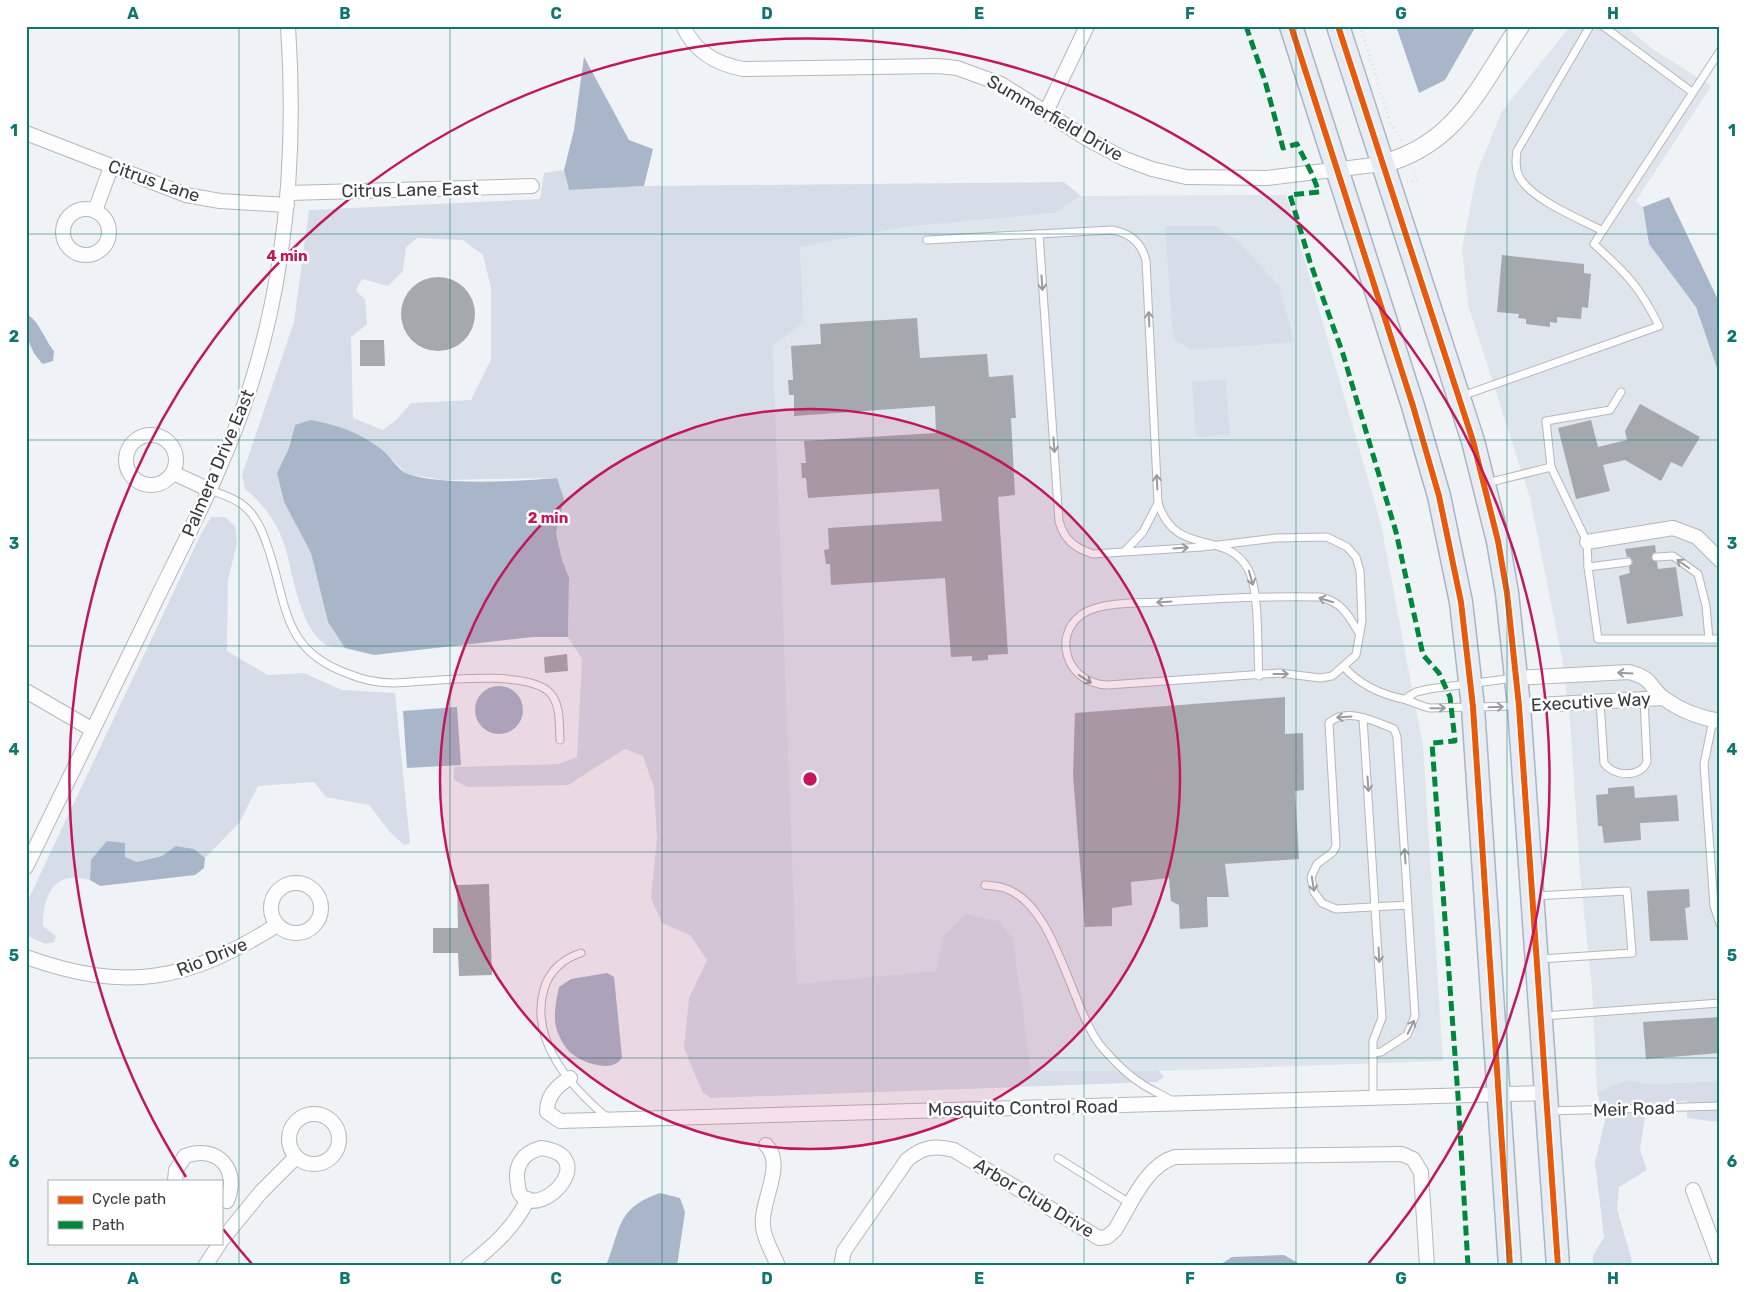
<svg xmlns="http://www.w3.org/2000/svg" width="1746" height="1292" viewBox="0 0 1746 1292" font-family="Rubik,sans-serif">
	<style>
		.built { fill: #dfe5ed }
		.green { fill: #d6dde8; fill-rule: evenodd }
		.water { fill: #a9b5c8 }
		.building { fill: #a5a9ae }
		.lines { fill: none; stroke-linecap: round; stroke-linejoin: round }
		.service-casing { stroke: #b5b7ba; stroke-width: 9 }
		.minor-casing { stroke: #b5b7ba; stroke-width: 16 }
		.tertiary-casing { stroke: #b5b7ba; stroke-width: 20 }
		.primary-casing { stroke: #abb4c2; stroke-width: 25 }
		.path { stroke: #dcddde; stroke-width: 2.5; stroke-dasharray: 1 4; stroke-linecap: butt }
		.service { stroke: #fdfdfe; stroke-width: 7 }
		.minor { stroke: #fdfdfe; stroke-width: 14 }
		.tertiary { stroke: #fdfdfe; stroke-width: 18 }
		.primary { stroke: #e7ebf3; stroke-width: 22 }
		.quiet { stroke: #00873e; stroke-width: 5; stroke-dasharray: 10 5; stroke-linecap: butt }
		.cycleway-casing { stroke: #fff; stroke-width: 9 }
		.cycleway { stroke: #e8590c; stroke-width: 6 }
		.oneway { stroke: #9b9c9e }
		.grid { fill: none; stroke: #0f766e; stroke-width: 1; stroke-opacity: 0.55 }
		.ring { fill: none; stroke: #c2185b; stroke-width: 2.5 }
		.labels { text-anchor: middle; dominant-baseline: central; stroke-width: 5; stroke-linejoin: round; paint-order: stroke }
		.street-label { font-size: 18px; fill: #393a3d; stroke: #fff }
		.centre { fill: #c2185b; stroke: #fff; stroke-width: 2.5 }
		.ring-label { font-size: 15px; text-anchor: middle; font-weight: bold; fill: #c2185b; stroke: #fff; stroke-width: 5; stroke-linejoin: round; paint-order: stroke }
		.neatline { fill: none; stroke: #0f766e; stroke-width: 2 }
		.grid-label { font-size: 16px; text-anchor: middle; font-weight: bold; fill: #0f766e }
	</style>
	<rect width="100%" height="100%" fill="#f0f3f6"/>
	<g class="built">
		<polygon points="1573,26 1625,26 1651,48 1711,86 1636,201 1643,207 1649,244 1696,307 1720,377 1720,1081 1649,1084 1627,1080 1597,1092 1592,988 1580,874 1570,720 1562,658 1530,498 1468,305 1462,249 1477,172 1502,111 1567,30"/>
		<polygon points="1286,195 1381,524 1423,746 1443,1061 1159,1071 1030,1071 1013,939 943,937 937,971 797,985 773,345 804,322 800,246 904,227 1055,213 1081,196"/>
	</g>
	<g class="green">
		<path d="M564 170 569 190 644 186 1064 182 1081 196 1055 213 904 227 800 247 804 322 773 346 797 984 936 971 943 937 966 914 999 921 1013 939 1031 1071H1159L1164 1077 1157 1082 711 1098 703 1093 684 1048 689 998 707 960 690 935 662 923 651 898 657 838 654 788 643 756 625 749 568 785 467 787 454 780V767L559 764 577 757 582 659 568 637 569 578 562 560 556 533 564 499 557 478 444 480 407 474 381 449 295 425 289 448 277 473 284 502 311 553 328 622 345 648C339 647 331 648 326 645 298 626 294 574 284 544 277 522 262 503 245 489L242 475 294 322 309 210 540 199 544 173ZM417 238 463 240 483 255 491 288V359L471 400 411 403 397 419 383 430 353 418 351 337 367 324 365 299 356 291 362 279 388 286 403 271 406 247Z"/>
		<polygon points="1165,226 1215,226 1237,240 1279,286 1294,342 1192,350 1173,339"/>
		<polygon points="1226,379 1230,435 1196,437 1192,382"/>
		<path d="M211 517H225L235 526 237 543 228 580 227 651 268 675 304 673 342 690 395 693 410 843 404 845 390 832 369 805 326 797 314 782 258 786 239 823 205 858 194 849 177 846 162 856 137 862 125 857 91 860 90 880C84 879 76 877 70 878 47 881 43 908 43 926L56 936 54 942 45 944 26 935V906L30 896 201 534Z"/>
		<polygon points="1627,1080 1649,1084 1720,1081 1720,1122 1687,1118 1687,1101 1647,1103 1640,1150 1647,1170 1619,1187 1617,1209 1632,1261 1629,1266 1593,1266 1593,1256 1604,1237 1595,1162 1605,1121 1597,1092"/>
	</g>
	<g class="water">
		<polygon points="1396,26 1476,26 1445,80 1419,93"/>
		<polygon points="584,57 629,140 653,149 644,186 569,190 564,170 574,130"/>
		<polygon points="1669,197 1720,304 1720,377 1696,307 1649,244 1643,207"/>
		<path d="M26 314C39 320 44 339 54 351L53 361 43 364C28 349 26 334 26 314Z"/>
		<path d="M311 420C339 426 357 431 381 449 390 455 398 471 408 474 443 486 520 481 557 478L564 499 556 533 562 560 569 578 568 637H533L374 655 345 648 328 622 311 553 284 502 277 473 289 448 295 425Z"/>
		<circle cx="499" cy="710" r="24"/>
		<polygon points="457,707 461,765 407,768 403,711"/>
		<polygon points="107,841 125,843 125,857 137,862 162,856 176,846 194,849 205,858 204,868 195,875 100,886 90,880 91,860"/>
		<path d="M607 973 614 977 622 1057C614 1075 578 1062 568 1050 564 1046 560 1038 558 1033 552 1019 556 1001 559 987L571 979Z"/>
		<path d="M660 1193 680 1198 685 1212 677 1266H606C621 1229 616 1208 660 1193Z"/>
		<polygon points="1284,1255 1303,1266 1218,1266 1232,1257"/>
	</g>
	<g class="building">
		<polygon points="1502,255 1584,264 1584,273 1591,274 1588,308 1582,307 1581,319 1557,317 1557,323 1550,322 1550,327 1526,324 1526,319 1518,318 1519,314 1497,312"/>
		<circle cx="438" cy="314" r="37"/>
		<polygon points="917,318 920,358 987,354 989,377 1013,375 1016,418 1011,418 1015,495 998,497 1008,654 988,655 988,660 972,661 972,656 951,657 945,578 831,585 830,564 826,564 824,550 829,549 828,528 942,521 939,489 808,498 806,478 802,478 801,463 806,463 804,441 936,433 935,406 794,416 794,395 789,395 788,380 793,380 791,346 821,344 820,324"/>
		<polygon points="360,340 384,340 385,366 360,366"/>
		<polygon points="1640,404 1700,437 1682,467 1671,462 1661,481 1625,460 1603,465 1610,491 1576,499 1558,428 1591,420 1598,447 1627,440 1625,431"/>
		<polygon points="1655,545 1656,552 1651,558 1657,562 1658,569 1676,567 1683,616 1627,624 1619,576 1630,573 1629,567 1633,562 1630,557 1627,557 1625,549"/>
		<polygon points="567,654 568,671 545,673 544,657"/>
		<polygon points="1285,697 1285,734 1303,733 1304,790 1295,791 1299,859 1225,864 1229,897 1207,897 1208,927 1180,929 1179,905 1171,901 1169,878 1131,882 1132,905 1112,908 1112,926 1085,927 1073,775 1075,713"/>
		<polygon points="1634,786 1635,798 1677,795 1679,821 1640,823 1641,840 1604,843 1602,826 1598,826 1596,795 1608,794 1608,788"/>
		<polygon points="489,884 492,975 459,976 458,953 433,953 433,928 458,928 457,885"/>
		<polygon points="1689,889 1690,907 1685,908 1688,940 1650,941 1647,891"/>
		<polygon points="1720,1017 1720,1053 1646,1059 1643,1022"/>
	</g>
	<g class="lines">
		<g class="service-casing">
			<g id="service">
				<path d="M1590 26 1517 151C1516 159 1515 166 1518 174 1527 198 1580 219 1603 231"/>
				<polyline points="1603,26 1692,92"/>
				<path d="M1039 234 1059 521C1064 540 1075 548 1093 554L1202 547 1276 538 1327 537 1347 547 1356 557 1360 571 1362 621 1356 655 1332 676 1320 678 1280 673 1108 685C1060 684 1049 621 1096 608 1116 602 1140 603 1161 602 1214 598 1267 596 1320 597 1342 602 1348 615 1359 633"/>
				<path d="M927 240 1112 230C1130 233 1142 243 1146 261L1158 503C1176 559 1225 528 1248 569 1260 591 1257 650 1259 676"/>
				<path d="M1462 396 1659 326C1640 287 1626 273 1594 244L1720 51"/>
				<polyline points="1551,467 1587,542 1588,567"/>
				<polyline points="1487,483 1551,467 1546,421 1610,410 1621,392"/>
				<path d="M210 490C221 494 235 498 244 506 256 516 262 530 267 545 288 603 280 650 349 674 363 680 378 683 394 683 427 682 528 668 550 693 561 705 559 724 560 740"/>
				<polyline points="1125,551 1143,532 1158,503"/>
				<polyline points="1656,557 1673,556 1698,574 1706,606 1709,639"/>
				<polyline points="1628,562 1588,567 1598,639 1720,639"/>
				<path d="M1344 667C1360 685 1380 694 1403 699 1412 701 1420 706 1430 708L1517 706"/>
				<polyline points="1405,699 1416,692 1429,689 1514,678"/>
				<path d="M1600 701 1604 763C1614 777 1640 778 1647 762L1644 699"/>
				<polyline points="1363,718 1382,1018 1373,1041 1373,1099"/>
				<polyline points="1713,720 1704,764 1714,906 1720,924"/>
				<path d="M985 885C991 886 998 886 1004 888 1055 903 1070 1005 1100 1045 1112 1059 1126 1074 1142 1084 1152 1091 1162 1094 1172 1101"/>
				<polyline points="1534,896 1627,891 1632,953 1540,959"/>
				<path d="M581 953C564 958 549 971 544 989 529 1040 571 1088 609 1119"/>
				<polyline points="1543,1016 1720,1003"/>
				<path d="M1373 1053 1381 1052 1407 1035 1415 1016 1397 737 1394 729C1376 722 1346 706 1329 723L1336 846 1333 852 1317 864 1311 877 1314 892 1322 903 1336 909 1408 905"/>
				<polyline points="1550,1111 1720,1106"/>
				<polyline points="1058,1158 1131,1204"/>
			</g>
		</g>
		<g class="minor-casing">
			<g id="minor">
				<path d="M683 26C695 52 716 64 743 69L938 66 957 68 1001 84 1089 140 1125 159 1152 169 1186 177 1267 178 1382 164"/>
				<polyline points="1046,112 1087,26"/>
				<polyline points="26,133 186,195 220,201 287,205"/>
				<polyline points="289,193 532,186"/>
				<circle cx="86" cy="232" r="23"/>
				<polyline points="95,211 111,167"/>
				<circle cx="151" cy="460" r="25"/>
				<polyline points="173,473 210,490"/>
				<polyline points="1587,542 1673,528 1697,537 1720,560"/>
				<path d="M1516 678 1629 672C1656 679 1648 688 1665 699 1680 710 1701 718 1720 721"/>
				<polyline points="26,691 93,730"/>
				<polyline points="1519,706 1663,698"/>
				<path d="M26 867C70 777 114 687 158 596 193 525 230 454 253 378 288 264 296 145 288 26"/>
				<circle cx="296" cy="908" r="25"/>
				<path d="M26 957C127 993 188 981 277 925"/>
				<path d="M570 1078C556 1086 547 1096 547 1112L560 1121 1546 1093"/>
				<circle cx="314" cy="1139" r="25"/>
				<path d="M766 1145C786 1164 760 1202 763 1226 764 1240 773 1253 778 1266"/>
				<path d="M541 1148C601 1156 543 1218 522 1196 519 1193 518 1189 518 1185 514 1166 522 1153 541 1148Z"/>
				<path d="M175 1181 176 1170 185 1156C218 1144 240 1170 227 1201"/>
				<polyline points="1693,1190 1720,1262"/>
				<polyline points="221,1241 261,1192 296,1157"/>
				<polyline points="205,1266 220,1243"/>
				<path d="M468 1266C492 1247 514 1228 528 1199"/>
				<path d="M841 1266 844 1251 907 1160C922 1147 935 1145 954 1150L1099 1238 1107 1237 1115 1230C1130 1206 1146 1165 1175 1157L1402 1154 1413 1159 1421 1172 1427 1266"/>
			</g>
		</g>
		<g class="tertiary-casing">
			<path id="tertiary" d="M1382 164C1458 144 1479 86 1520 26"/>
		</g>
		<g class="primary-casing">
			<g id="primary">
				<polyline points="1291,26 1413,406 1439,496 1461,602 1473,707 1510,1266"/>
				<polyline points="1338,26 1473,441 1498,541 1507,593 1519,706 1558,1266"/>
			</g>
		</g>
		<g class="path">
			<polyline points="1360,26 1389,118"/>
			<polyline points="1390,123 1402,141"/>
			<polyline points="1407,181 1418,180 1413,169"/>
			<polyline points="1319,192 1325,192"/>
		</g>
		<use href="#service" class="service"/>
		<use href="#minor" class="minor"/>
		<use href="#tertiary" class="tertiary"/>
		<use href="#primary" class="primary"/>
		<polyline class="quiet" points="1246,26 1265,81 1283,148 1297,144 1312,174 1319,192 1290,195 1310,262 1343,354 1396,532 1423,655 1439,673 1450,697 1455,741 1432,743 1458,1096 1468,1266"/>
		<g class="cycleway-casing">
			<g id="cycleway">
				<polyline points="1291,26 1413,406 1439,496 1461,602 1473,707 1510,1266"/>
				<polyline points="1338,26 1473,441 1498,541 1507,593 1519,706 1558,1266"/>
			</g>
		</g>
		<use href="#cycleway" class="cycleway"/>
	</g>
	<defs><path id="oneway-shaft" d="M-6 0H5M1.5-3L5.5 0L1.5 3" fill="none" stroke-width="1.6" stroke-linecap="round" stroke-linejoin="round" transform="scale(1.25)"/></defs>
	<g class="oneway">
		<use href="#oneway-shaft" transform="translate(1042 283) rotate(86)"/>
		<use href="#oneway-shaft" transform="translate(1149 319) rotate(-93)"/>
		<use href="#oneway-shaft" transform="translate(1054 445) rotate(86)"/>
		<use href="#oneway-shaft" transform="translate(1157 482) rotate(-93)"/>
		<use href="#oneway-shaft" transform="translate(1181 548) rotate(-4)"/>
		<use href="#oneway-shaft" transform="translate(1683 564) rotate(-145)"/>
		<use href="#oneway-shaft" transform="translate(1251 578) rotate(74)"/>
		<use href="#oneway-shaft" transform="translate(1326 600) rotate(-163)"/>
		<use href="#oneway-shaft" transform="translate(1164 602) rotate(176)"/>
		<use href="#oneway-shaft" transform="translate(1625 673) rotate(-177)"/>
		<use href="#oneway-shaft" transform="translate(1281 674)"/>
		<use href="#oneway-shaft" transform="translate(1085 679) rotate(32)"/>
		<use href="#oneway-shaft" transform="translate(1496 707) rotate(-2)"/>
		<use href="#oneway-shaft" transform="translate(1438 708) rotate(-1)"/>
		<use href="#oneway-shaft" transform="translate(1344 717) rotate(176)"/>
		<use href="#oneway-shaft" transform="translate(1368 784) rotate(86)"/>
		<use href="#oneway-shaft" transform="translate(1405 856) rotate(-94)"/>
		<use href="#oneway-shaft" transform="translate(1313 884) rotate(81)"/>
		<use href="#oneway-shaft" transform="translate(1379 955) rotate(87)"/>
		<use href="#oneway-shaft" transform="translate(1411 1027) rotate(-64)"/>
	</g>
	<path class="grid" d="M239 26V1266M450 26V1266M662 26V1266M873 26V1266M1084 26V1266M1296 26V1266M1507 26V1266M26 234H1720M26 440H1720M26 646H1720M26 852H1720M26 1058H1720"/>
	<circle cx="810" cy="779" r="370" fill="#c2185b" fill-opacity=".12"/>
	<g class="ring">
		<circle cx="810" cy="779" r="370"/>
		<path d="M252 1264A740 740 0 0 1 223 1229M186 1177A740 740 0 1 1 1368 1264"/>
	</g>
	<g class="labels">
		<g class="street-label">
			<text transform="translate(1055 118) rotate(30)">Summerfield Drive</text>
			<text transform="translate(154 181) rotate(19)">Citrus Lane</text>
			<text transform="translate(410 190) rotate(-1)">Citrus Lane East</text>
			<text transform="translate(218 463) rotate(-67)">Palmera Drive East</text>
			<text transform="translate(1591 702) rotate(-3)">Executive Way</text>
			<text transform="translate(212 957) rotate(-22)">Rio Drive</text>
			<text transform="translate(1023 1108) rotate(-1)">Mosquito Control Road</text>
			<text transform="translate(1634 1109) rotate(-2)">Meir Road</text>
			<text transform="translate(1034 1198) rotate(31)">Arbor Club Drive</text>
		</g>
	</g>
	<circle cx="810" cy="779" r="8" class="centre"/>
	<g class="ring-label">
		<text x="287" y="261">4 min</text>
		<text x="548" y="523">2 min</text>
	</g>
	<rect width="1746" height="1292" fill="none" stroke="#ffffff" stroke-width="55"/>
	<rect x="48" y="1180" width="175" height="65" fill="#ffffff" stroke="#b0b0b1"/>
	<rect x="58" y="1196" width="25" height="8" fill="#e8590c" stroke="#b0b0b1"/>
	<text x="92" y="1204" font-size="15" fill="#393a3d">Cycle path</text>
	<rect x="58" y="1221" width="25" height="8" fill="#00873e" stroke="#b0b0b1"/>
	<text x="92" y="1230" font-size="15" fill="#393a3d">Path</text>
	<rect x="28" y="28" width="1690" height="1236" class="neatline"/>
	<g class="grid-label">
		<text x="133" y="19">A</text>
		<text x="345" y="19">B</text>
		<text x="556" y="19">C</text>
		<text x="767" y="19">D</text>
		<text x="979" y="19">E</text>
		<text x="1190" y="19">F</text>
		<text x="1401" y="19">G</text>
		<text x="1613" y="19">H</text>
		<text x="14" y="136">1</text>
		<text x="1732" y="136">1</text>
		<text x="14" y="342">2</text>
		<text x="1732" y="342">2</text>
		<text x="14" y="549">3</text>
		<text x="1732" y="549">3</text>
		<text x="14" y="755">4</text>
		<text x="1732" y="755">4</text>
		<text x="14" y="961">5</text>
		<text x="1732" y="961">5</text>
		<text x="14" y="1167">6</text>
		<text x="1732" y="1167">6</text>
		<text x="133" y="1284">A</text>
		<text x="345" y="1284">B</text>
		<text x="556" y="1284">C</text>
		<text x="767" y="1284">D</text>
		<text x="979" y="1284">E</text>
		<text x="1190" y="1284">F</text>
		<text x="1401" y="1284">G</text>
		<text x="1613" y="1284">H</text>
	</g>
</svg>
